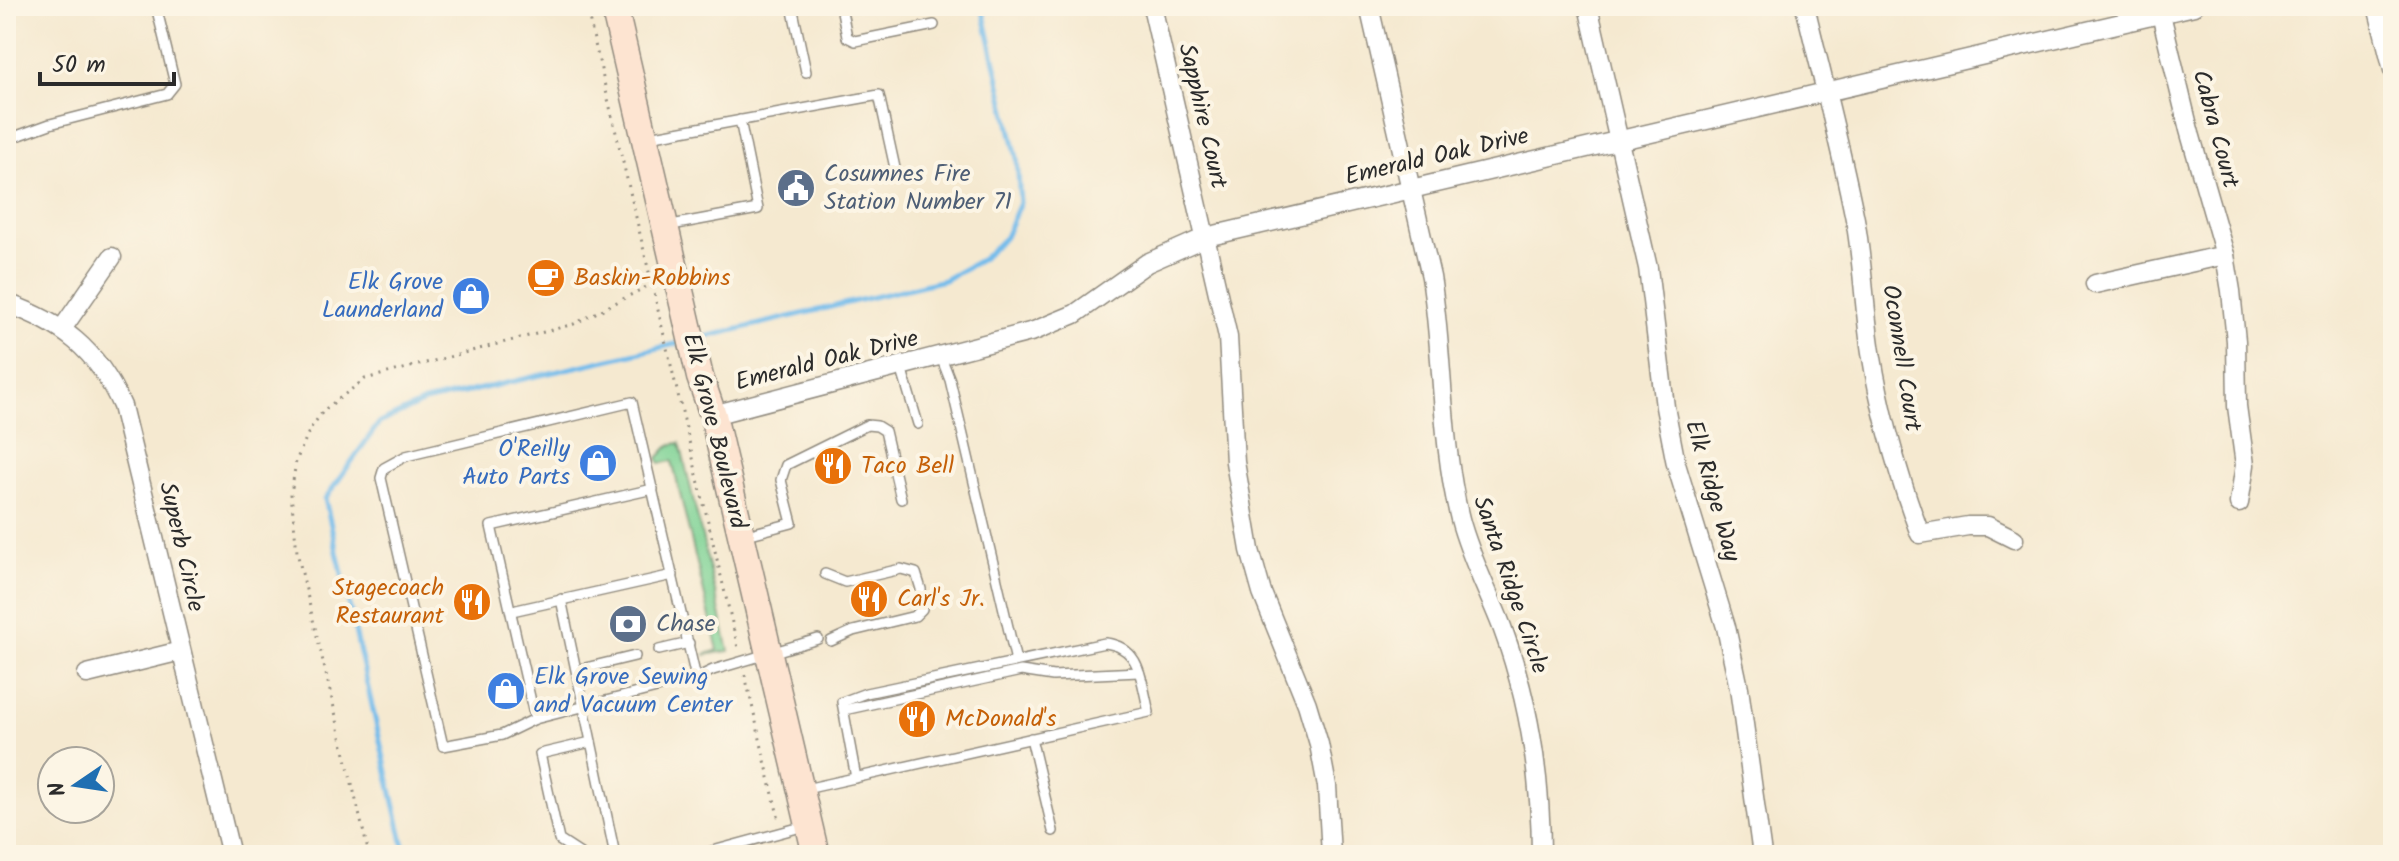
<svg xmlns="http://www.w3.org/2000/svg" width="2399" height="861" viewBox="0 0 2399 861" font-family="Kalam,sans-serif">
	<style>
		.green { fill: #7fd396; stroke: #557f60; stroke-width: 2 }
		.lines { fill: none; stroke-linecap: round; stroke-linejoin: round }
		.stream { stroke: #73bceb; stroke-width: 5 }
		.service-casing { stroke: #908a7e; stroke-width: 12 }
		.minor-casing { stroke: #908a7e; stroke-width: 21 }
		.secondary-casing { stroke: #908a7e; stroke-width: 29 }
		.path { stroke: #908a7e; stroke-width: 3; stroke-dasharray: 2 6; stroke-linecap: butt }
		.service { stroke: #fff; stroke-width: 9 }
		.minor { stroke: #fff; stroke-width: 18 }
		.secondary { stroke: #fde4d1; stroke-width: 26 }
		.labels { text-anchor: middle; dominant-baseline: central; stroke-width: 8; stroke-linejoin: round; paint-order: stroke }
		.street-label { font-size: 24px; fill: #2b2b2b; stroke: #fcf5e5 }
		.service-label { font-size: 24px; fill: #4e5e75; stroke: #fcf5e5; text-anchor: start }
		.food-label { font-size: 24px; fill: #c56008; stroke: #fcf5e5; text-anchor: start }
		.shop-label { font-size: 24px; fill: #366cbe; stroke: #fcf5e5; text-anchor: end }
	</style>
	<rect width="100%" height="100%" fill="#fcf5e5"/>
	<filter id="ink" filterUnits="userSpaceOnUse"><feTurbulence type="fractalNoise" baseFrequency=".0125" numOctaves="2"/><feDisplacementMap in="SourceGraphic" scale="16" xChannelSelector="R" yChannelSelector="G"/><feConvolveMatrix kernelMatrix="1 2 1 2 8 2 1 2 1" color-interpolation-filters="sRGB"/></filter>
	<filter id="wash" filterUnits="userSpaceOnUse"><feTurbulence type="fractalNoise" baseFrequency=".006" numOctaves="4" result="noise"/><feDisplacementMap in="SourceGraphic" scale="32" xChannelSelector="R" yChannelSelector="G"/><feGaussianBlur stdDeviation="1.8" result="paint"/><feColorMatrix in="noise" values="0 0 0 0 0 0 0 0 0 0 0 0 0 0 0 0 0 1.4 0 .05"/><feComposite in="paint" operator="in"/></filter>
	<g filter="url(#wash)">
		<rect width="100%" height="100%" fill="#f5e9d0"/>
		<polygon class="green" points="680,443 729,651 704,655 718,650 672,461 660,463 658,458 670,445"/>
		<g class="lines">
			<g class="stream">
				<polyline points="697,339 944,280 982,259 1005,237 1020,203 1017,158 982,6"/>
				<polyline points="406,855 325,499 379,423 424,402 684,342"/>
			</g>
		</g>
	</g>
	<g filter="url(#ink)">
		<g class="lines">
			<g class="service-casing">
				<g id="service">
					<polyline points="792,6 806,72"/>
					<polyline points="841,6 847,37 855,41 934,25"/>
					<polyline points="649,137 879,95 895,168"/>
					<polyline points="6,140 50,124 167,94 175,84 156,6"/>
					<polyline points="666,226 758,209 740,120"/>
					<polyline points="941,357 950,380 1016,661"/>
					<polyline points="901,367 918,424"/>
					<polyline points="743,536 792,523 781,480 786,465 867,425 877,426 885,431 901,499"/>
					<polyline points="825,574 845,582 901,569 916,573 921,589 922,609 915,616 853,631 831,641"/>
					<polyline points="561,599 615,855"/>
					<polyline points="512,611 673,575"/>
					<polyline points="659,650 689,643"/>
					<polyline points="577,670 635,656"/>
					<polyline points="696,678 632,402 406,456 384,468 381,478 443,746 502,735 535,719 696,678 713,670 818,639"/>
					<polyline points="844,710 1021,671 1053,676 1139,672"/>
					<polyline points="535,719 491,526 653,489"/>
					<polyline points="1031,738 1053,831"/>
					<path d="M801 790 1149 712C1141 682 1142 647 1105 643L866 693 842 702 856 778"/>
					<polyline points="582,855 559,840 540,754 591,742"/>
					<polyline points="698,855 805,826"/>
				</g>
			</g>
			<g class="minor-casing">
				<g id="minor">
					<polyline points="1152,6 1228,337 1235,462 1250,550 1262,593 1307,704 1319,744 1327,786 1331,855"/>
					<path d="M1369 6 1431 277C1444 357 1440 439 1460 519 1470 557 1488 591 1502 627 1529 700 1541 777 1541 855"/>
					<polyline points="1588,6 1648,268 1665,407 1676,464 1726,627 1739,688 1762,855"/>
					<path d="M1805 6C1822 77 1841 148 1855 219 1863 263 1864 308 1871 352 1881 415 1898 475 1920 534L1968 526H1988L2014 539"/>
					<polyline points="2159,6 2189,130 2225,255 2231,291 2236,341 2237,406 2245,465 2239,503"/>
					<polyline points="2377,6 2393,70"/>
					<polyline points="2095,284 2225,255"/>
					<path d="M6 303C62 323 97 349 122 406L231 855"/>
					<polyline points="62,329 112,257"/>
					<polyline points="713,415 1034,331 1075,314 1147,263 1206,237 2194,6"/>
					<polyline points="87,674 181,651"/>
				</g>
			</g>
			<g class="secondary-casing">
				<polyline id="secondary" points="614,6 700,377 713,415 816,855"/>
			</g>
			<g class="path">
				<polyline points="586,6 738,648"/>
				<polyline points="745,675 779,820"/>
				<polyline points="785,847 787,855"/>
				<polyline points="369,855 297,552 291,494 296,461 310,429 324,410 365,379 574,324 652,284"/>
			</g>
			<use href="#service" class="service"/>
			<use href="#minor" class="minor"/>
			<use href="#secondary" class="secondary"/>
		</g>
	</g>
	<defs>
		<g id="civic-disc" transform="scale(2)"><circle r="9.5" fill="#5c6f8a" stroke="#fcf5e5"/><path d="M-.6-6.5H3V-4.5H.6V-3L4-1V1h2V6H-6V1h2V-1L-.6-3ZM-1.2 2.5V6h2.4V2.5Z" fill="#fff"/></g>
		<g id="cafe-disc" transform="scale(2)"><circle r="9.5" fill="#e8710a" stroke="#fcf5e5"/><path d="M-5.5-4.5H6V0H3Q3 3.5 0 3.5H-2.5Q-5.5 3.5-5.5 0ZM3-3.2v2h1.7v-2ZM-6 4.5H4V6H-6Z" fill="#fff"/></g>
		<g id="shop-disc" transform="scale(2)"><circle r="9.5" fill="#3f7fe0" stroke="#fcf5e5"/><path d="M-5-2.5h2.3a2.7 3.5 0 0 1 5.4 0H5L5.5 6h-11ZM-1.5-2.5h3a1.5 2.3 0 0 0-3 0Z" fill="#fff"/></g>
		<g id="restaurant-disc" transform="scale(2)"><circle r="9.5" fill="#e8710a" stroke="#fcf5e5"/><path d="M-5-6h1v4h1v-4h1v4h1v-4h1v5L-1.5 .5V6h-2V.5L-5-1ZM5-6V6H3V1.5H1.5Q1.5-4 5-6Z" fill="#fff"/></g>
		<g id="bank-disc" transform="scale(2)"><circle r="9.5" fill="#5c6f8a" stroke="#fcf5e5"/><path d="M-6-4H6V4H-6ZM0-2.3a2.3 2.3 0 1 0 0 4.6a2.3 2.3 0 1 0 0-4.6Z" fill="#fff"/></g>
	</defs>
	<g fill-rule="evenodd">
		<use href="#civic-disc" x="796" y="188"/>
		<use href="#cafe-disc" x="546" y="278"/>
		<use href="#shop-disc" x="471" y="296"/>
		<use href="#shop-disc" x="598" y="463"/>
		<use href="#restaurant-disc" x="833" y="466"/>
		<use href="#restaurant-disc" x="869" y="599"/>
		<use href="#restaurant-disc" x="472" y="602"/>
		<use href="#bank-disc" x="628" y="624"/>
		<use href="#shop-disc" x="506" y="691"/>
		<use href="#restaurant-disc" x="917" y="719"/>
	</g>
	<g class="labels">
		<g class="street-label">
			<text transform="translate(1202 116) rotate(77)">Sapphire Court</text>
			<text transform="translate(2215 129) rotate(75)">Cabra Court</text>
			<text transform="translate(1437 157) rotate(-13)">Emerald Oak Drive</text>
			<text transform="translate(1901 358) rotate(81)">Oconnell Court</text>
			<text transform="translate(827 361) rotate(-14)">Emerald Oak Drive</text>
			<text transform="translate(714 431) rotate(76)">Elk Grove Boulevard</text>
			<text transform="translate(1712 491) rotate(74)">Elk Ridge Way</text>
			<text transform="translate(181 547) rotate(77)">Superb Circle</text>
			<text transform="translate(1510 585) rotate(71)">Santa Ridge Circle</text>
		</g>
		<g class="service-label">
			<text x="824" y="174">Cosumnes Fire<tspan x="824" dy="28">Station Number 71</tspan></text>
			<text x="656" y="624">Chase</text>
		</g>
		<g class="food-label">
			<text x="574" y="278">Baskin-Robbins</text>
			<text x="861" y="466">Taco Bell</text>
			<text x="444" y="588" text-anchor="end">Stagecoach<tspan x="444" dy="28">Restaurant</tspan></text>
			<text x="897" y="599">Carl's Jr.</text>
			<text x="945" y="719">McDonald's</text>
		</g>
		<g class="shop-label">
			<text x="443" y="282">Elk Grove<tspan x="443" dy="28">Launderland</tspan></text>
			<text x="570" y="449">O'Reilly<tspan x="570" dy="28">Auto Parts</tspan></text>
			<text x="534" y="677" text-anchor="start">Elk Grove Sewing<tspan x="534" dy="28">and Vacuum Center</tspan></text>
		</g>
	</g>
	<rect width="2399" height="861" fill="none" stroke="#fcf5e5" stroke-width="32"/>
	<g transform="translate(76 785) rotate(257)"><circle r="38" fill="#fcf5e5" stroke="#a8a49b" stroke-width="2"/>
	<path d="M0-6L14 30L0 20L-14 30Z" fill="#1f6fb2"/>
	<text y="-12" font-size="22" font-weight="bold" text-anchor="middle" fill="#2b2b2b">N</text>
	</g>
	<path d="M40 72v12h134v-12" fill="none" stroke="#2b2b2b" stroke-width="4"/>
	<text x="52" y="72" font-size="24" fill="#2b2b2b" stroke="#fcf5e5" stroke-width="6" paint-order="stroke">50 m</text>
</svg>
